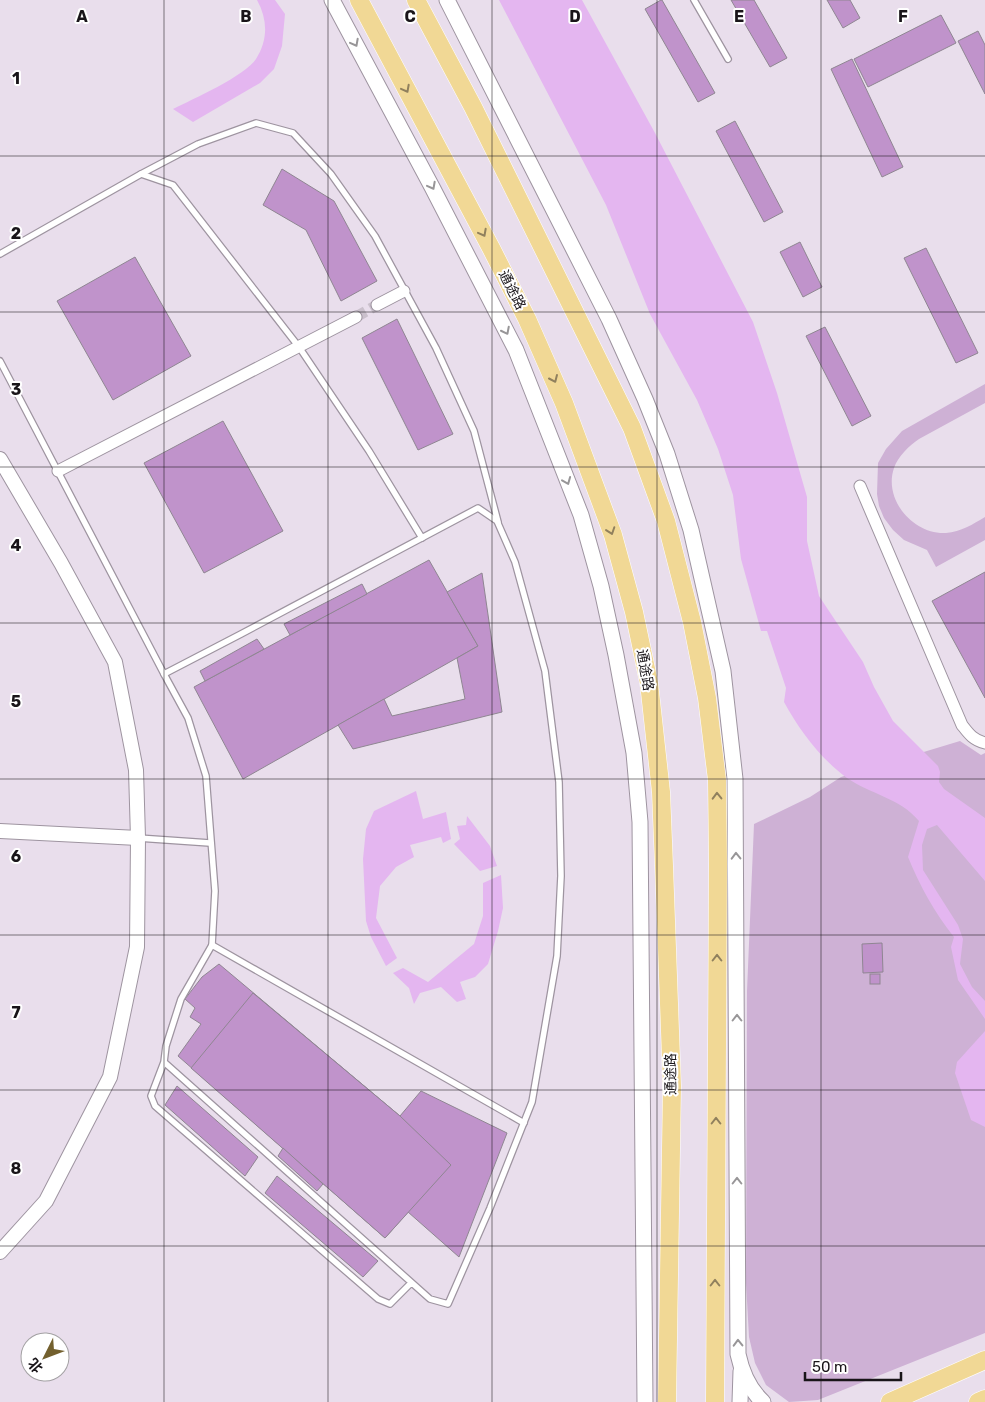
<svg xmlns="http://www.w3.org/2000/svg" width="985" height="1402" viewBox="0 0 985 1402" font-family="Rubik,'Noto Sans SC',sans-serif">
	<style>
		.green { fill: #ceb1d5 }
		.water { fill: #e4b6f0 }
		.building { fill: #c093cb; stroke: #8f8692 }
		.lines { fill: none; stroke-linecap: round; stroke-linejoin: round }
		.minor-tunnel { stroke: #cac0cc; stroke-width: 11; stroke-dasharray: 11 5.5; stroke-linecap: butt }
		.service-casing { stroke: #9e94a0; stroke-width: 8 }
		.minor-casing { stroke: #9e94a0; stroke-width: 13 }
		.tertiary-casing { stroke: #9e94a0; stroke-width: 16 }
		.secondary-casing { stroke: #9e94a0; stroke-width: 17 }
		.primary-casing { stroke: #fff; stroke-width: 19 }
		.service { stroke: #fff; stroke-width: 5.5 }
		.minor { stroke: #fff; stroke-width: 11 }
		.tertiary { stroke: #fff; stroke-width: 14 }
		.secondary { stroke: #fff; stroke-width: 15 }
		.primary { stroke: #f1d895; stroke-width: 18 }
		.oneway { stroke: #989698 }
		.oneway2 { stroke: #90805d }
		.grid { fill: none; stroke: #191519; stroke-width: 1; stroke-opacity: 0.55 }
		.labels { text-anchor: middle; dominant-baseline: central; stroke-width: 4; stroke-linejoin: round; paint-order: stroke }
		.street-label { font-size: 14px; fill: #191519; stroke: #fff }
		.grid-label { font-size: 16px; text-anchor: middle; font-weight: bold; fill: #191519; stroke: #fff; stroke-width: 4; stroke-linejoin: round; paint-order: stroke }
	</style>
	<rect width="100%" height="100%" fill="#e9deec"/>
	<g class="green">
		<path d="M985 384V403L919 439C909 446 898 456 894 468 883 500 914 535 946 533 961 532 973 524 985 517V540L936 567 927 550 904 540 893 530 884 518 879 506 877 494 878 463 886 449 902 431Z"/>
		<polygon points="960,741 981,755 985,753 985,1333 818,1400 789,1402 766,1385 755,1363 749,1337 746,1283 747,991 754,824 810,797 841,777"/>
	</g>
	<g class="water">
		<path d="M257 0H275L285 14 282 46 274 69 260 83 193 122 173 109C193 99 245 76 256 59 268 40 268 20 257 0Z"/>
		<path d="M499 0H582L655 133 753 322 777 393 807 497V541L819 596 863 662 874 687 893 721 938 766 940 772 939 782 944 789 985 818V881L937 825 927 829 922 845 923 870 958 925 963 939 960 964 972 987 985 1001V1019L958 980 951 947 954 937C934 912 920 886 908 857L919 821C900 798 870 794 847 778 820 758 800 731 784 702L786 688 767 631H761L741 559 733 495 718 449 697 400 650 314 606 205Z"/>
		<polygon points="416,791 423,819 446,812 451,839 443,843 441,837 410,845 414,857 396,867 380,886 376,918 397,958 386,966 371,937 366,921 363,859 366,829 374,811"/>
		<polygon points="467,816 490,846 497,866 480,871 454,844 460,839 457,826 466,825"/>
		<polygon points="501,875 503,908 498,931 488,964 475,977 460,982 466,999 457,1002 441,987 420,993 414,1004 409,988 393,973 403,968 428,982 474,944 483,916 483,883"/>
		<polygon points="985,1031 985,1127 971,1120 955,1073 957,1062"/>
	</g>
	<g class="building">
		<polygon points="661,0 662,0 715,93 698,102 645,9"/>
		<polygon points="731,0 754,0 787,58 770,67"/>
		<polygon points="827,0 850,0 860,18 843,28"/>
		<polygon points="941,15 956,43 868,87 854,59"/>
		<polygon points="978,31 985,45 985,94 958,41"/>
		<polygon points="852,59 903,167 882,177 831,69"/>
		<polygon points="735,121 783,212 764,222 716,131"/>
		<polygon points="282,169 334,201 377,281 341,301 306,230 263,205"/>
		<polygon points="800,242 822,287 803,297 780,252"/>
		<polygon points="926,248 978,353 956,363 904,258"/>
		<polygon points="135,257 191,356 113,400 57,301"/>
		<polygon points="397,319 453,434 418,450 362,338"/>
		<polygon points="825,327 871,416 852,426 806,336"/>
		<polygon points="223,421 283,531 204,573 144,463"/>
		<polygon points="429,560 478,646 243,779 194,687"/>
		<polygon points="985,572 985,698 932,601"/>
		<polygon points="482,573 502,712 353,749 338,725 384,699 392,716 465,699 457,658 478,646 447,592"/>
		<polygon points="362,584 367,594 290,635 284,624"/>
		<polygon points="257,639 264,649 205,681 200,671"/>
		<polygon points="882,943 883,972 863,973 862,944"/>
		<polygon points="219,964 400,1116 421,1091 507,1133 459,1257 408,1212 385,1238 178,1056 201,1024 190,1017 195,1008 185,999 202,977"/>
		<rect x="870" y="974" width="10" height="10"/>
		<polygon points="253,993 400,1116 451,1165 385,1238 191,1068"/>
		<polygon points="177,1086 258,1157 245,1176 165,1105"/>
		<polygon points="283,1148 323,1184 317,1191 278,1156"/>
		<polygon points="277,1176 378,1261 363,1277 265,1193"/>
	</g>
	<g class="lines">
		<polyline class="minor-tunnel" points="356,317 377,305"/>
		<g class="service-casing">
			<g id="service">
				<polyline points="694,0 728,59"/>
				<polyline points="141,174 198,144 256,123 293,133 331,174 375,236 436,348 474,431 498,522"/>
				<polyline points="0,254 141,174 173,185 299,347 369,451 422,538"/>
				<polyline points="0,361 164,674"/>
				<polyline points="138,838 210,843"/>
				<polyline points="212,945 524,1123"/>
				<polyline points="164,1062 430,1299 448,1304 490,1208 532,1102 557,956 561,876 559,782 545,671 515,562 497,521 478,508 241,634 164,674 188,718 206,776 215,891 212,945 181,999 166,1046 164,1062 151,1096 155,1106 378,1299 390,1304 411,1283"/>
			</g>
		</g>
		<g class="minor-casing">
			<g id="minor">
				<polyline points="377,305 404,291"/>
				<polyline points="58,471 356,317"/>
				<path d="M860 486 962 725C969 734 973 740 985 743"/>
			</g>
		</g>
		<g class="tertiary-casing">
			<g id="tertiary">
				<polyline points="0,459 61,563 115,662 136,770 138,838 137,947 110,1077 46,1201 0,1252"/>
				<polyline points="0,831 138,838"/>
			</g>
		</g>
		<g class="secondary-casing">
			<g id="secondary">
				<polyline points="332,0 432,187 516,350 581,515 601,586 616,655 634,753 640,822 645,1402"/>
				<path d="M447 0 609 319 645 399 667 454 691 530 723 671 735 779 738 1354C742 1373 749 1389 763 1402"/>
				<polyline points="740,1402 741,1371"/>
			</g>
		</g>
		<g class="primary-casing">
			<g id="primary">
				<polyline points="359,0 491,248 527,319 564,403 613,535 634,612 649,683 661,792 664,866 672,1086 667,1402"/>
				<polyline points="416,0 473,107 632,428 666,521 692,622 707,698 717,780 718,864 715,1402"/>
				<polyline points="890,1402 985,1360"/>
				<polyline points="978,1402 985,1399"/>
			</g>
		</g>
		<use href="#service" class="service"/>
		<use href="#minor" class="minor"/>
		<use href="#tertiary" class="tertiary"/>
		<use href="#secondary" class="secondary"/>
		<use href="#primary" class="primary"/>
	</g>
	<defs><path id="oneway-chevron" d="M-2-3.5L2.5 0L-2 3.5" fill="none" stroke-width="1.6" stroke-linecap="round" stroke-linejoin="round" transform="scale(1.25)"/></defs>
	<g class="oneway">
		<use href="#oneway-chevron" transform="translate(355 43) rotate(62)"/>
		<use href="#oneway-chevron" transform="translate(432 186) rotate(62)"/>
		<use href="#oneway-chevron" transform="translate(506 331) rotate(63)"/>
		<use href="#oneway-chevron" transform="translate(567 481) rotate(68)"/>
		<use href="#oneway-chevron" transform="translate(736 856) rotate(-91)"/>
		<use href="#oneway-chevron" transform="translate(737 1018) rotate(-90)"/>
		<use href="#oneway-chevron" transform="translate(737 1181) rotate(-90)"/>
		<use href="#oneway-chevron" transform="translate(738 1343) rotate(-91)"/>
	</g>
	<g class="oneway2">
		<use href="#oneway-chevron" transform="translate(406 89) rotate(62)"/>
		<use href="#oneway-chevron" transform="translate(483 233) rotate(62)"/>
		<use href="#oneway-chevron" transform="translate(554 379) rotate(66)"/>
		<use href="#oneway-chevron" transform="translate(611 531) rotate(71)"/>
		<use href="#oneway-chevron" transform="translate(717 796) rotate(-91)"/>
		<use href="#oneway-chevron" transform="translate(717 958) rotate(-90)"/>
		<use href="#oneway-chevron" transform="translate(716 1121) rotate(-90)"/>
		<use href="#oneway-chevron" transform="translate(715 1283) rotate(-90)"/>
	</g>
	<path class="grid" d="M164 0V1402M328 0V1402M492 0V1402M657 0V1402M821 0V1402M0 156H985M0 312H985M0 467H985M0 623H985M0 779H985M0 935H985M0 1090H985M0 1246H985"/>
	<g class="labels">
		<g class="street-label">
			<text transform="translate(512 290) rotate(63)">通途路</text>
			<text transform="translate(645 670) rotate(80)">通途路</text>
			<text transform="translate(671 1074) rotate(-91)">通途路</text>
		</g>
	</g>
	<g class="grid-label">
		<text x="82" y="22">A</text>
		<text x="246" y="22">B</text>
		<text x="410" y="22">C</text>
		<text x="575" y="22">D</text>
		<text x="739" y="22">E</text>
		<text x="903" y="22">F</text>
		<text x="16" y="84">1</text>
		<text x="16" y="239">2</text>
		<text x="16" y="395">3</text>
		<text x="16" y="551">4</text>
		<text x="16" y="707">5</text>
		<text x="16" y="862">6</text>
		<text x="16" y="1018">7</text>
		<text x="16" y="1174">8</text>
	</g>
	<g transform="translate(45 1357) rotate(228)"><circle r="24" fill="#ffffff" stroke="#a3a1a3"/>
	<path d="M0-4L9 19L0 12L-9 19Z" fill="#73602e"/>
	<text y="-8" font-size="14" font-weight="bold" text-anchor="middle" fill="#191519">北</text>
	</g>
	<path d="M805 1372v8h96v-8" fill="none" stroke="#191519" stroke-width="2.5"/>
	<text x="812" y="1372" font-size="15" fill="#191519" stroke="#ffffff" stroke-width="4" paint-order="stroke">50 m</text>
</svg>
